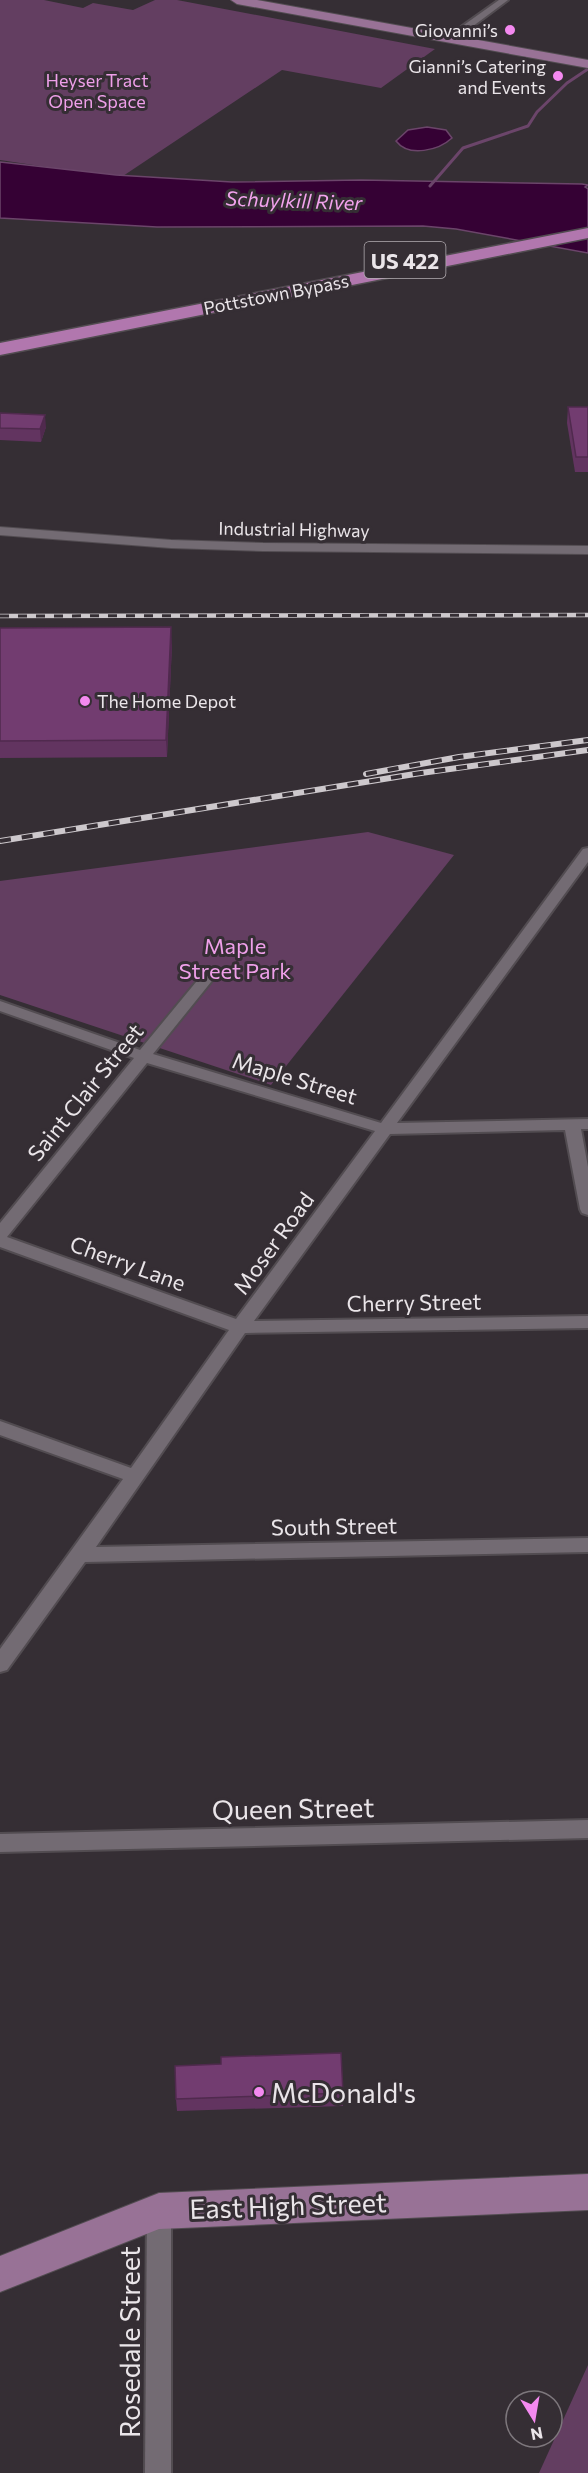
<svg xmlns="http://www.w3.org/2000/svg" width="588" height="2473" viewBox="0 0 588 2473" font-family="Commissioner,sans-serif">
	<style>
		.green { fill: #633e61 }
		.water { fill: #350134; stroke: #6b456a; stroke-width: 1.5 }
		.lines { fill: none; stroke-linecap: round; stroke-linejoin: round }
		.stream { stroke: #6b456a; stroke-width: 3 }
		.minor-casing { stroke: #524c51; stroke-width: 4 }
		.tertiary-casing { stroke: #524c51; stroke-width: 2 }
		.primary-casing { stroke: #524c51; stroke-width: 2 }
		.motorway-casing { stroke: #524c51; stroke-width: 3 }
		.minor { fill: #736b73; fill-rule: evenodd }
		.tertiary { fill: #736b73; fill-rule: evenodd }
		.primary { fill: #987296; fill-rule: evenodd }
		.motorway { fill: #b177ae; fill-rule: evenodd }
		.rail-far1-casing { stroke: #cdc8cc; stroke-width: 4.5 }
		.rail-casing { stroke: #cdc8cc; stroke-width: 6 }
		.rail-far1 { stroke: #352e34; stroke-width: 3; stroke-dasharray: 9; stroke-linecap: butt }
		.rail { stroke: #352e34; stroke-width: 4; stroke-dasharray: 11; stroke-linecap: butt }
		.wall { fill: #623460 }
		.shaded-wall { fill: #502a4e }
		.building { fill: #723c70; stroke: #502a4e; stroke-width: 1.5 }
		.poi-dot { fill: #f489f0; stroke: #352e34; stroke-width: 2 }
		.labels { text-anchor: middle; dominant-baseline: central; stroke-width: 6; stroke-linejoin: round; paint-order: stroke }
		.far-poi-label { font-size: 18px; fill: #eae5e9; stroke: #352e34; text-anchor: end }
		.far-park-label { font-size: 18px; fill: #ee9fe9; stroke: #352e34 }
		.far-street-label { font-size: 18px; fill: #eae5e9; stroke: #352e34 }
		.far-water-label { font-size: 20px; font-style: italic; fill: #f3a3ee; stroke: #352e34 }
		.shield { fill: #352e34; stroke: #b4aeb3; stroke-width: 1.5 }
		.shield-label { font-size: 21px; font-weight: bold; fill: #eae5e9 }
		.park-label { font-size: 22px; fill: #ee9fe9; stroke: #352e34 }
		.street-label { font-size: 22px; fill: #eae5e9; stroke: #352e34 }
		.near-street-label { font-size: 27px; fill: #eae5e9; stroke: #352e34 }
		.near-poi-label { font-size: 27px; fill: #eae5e9; stroke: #352e34; text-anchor: start }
	</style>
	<rect width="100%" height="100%" fill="#352e34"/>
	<g class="green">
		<polygon points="0,0 44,0 83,8 93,3 133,10 155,0 177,0 435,49 381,88 282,70 120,178 0,160"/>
		<polygon points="368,832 454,855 271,1085 0,995 0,881"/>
		<polygon points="588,2365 588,2473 539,2473"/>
	</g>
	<g class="water">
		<path d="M427 127 446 130 452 138C439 150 409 158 396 141L408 130Z"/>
		<polygon points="0,162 116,175 232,182 361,180 582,184 588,185 585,187 588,189 588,253 456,229 423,226 157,227 0,218"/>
	</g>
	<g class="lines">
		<polyline class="stream" points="430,186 463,148 528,126 537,112 567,83 588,69"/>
		<g class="minor-casing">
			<g id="minor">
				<polygon points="499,0 508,0 453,41 447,41 447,37"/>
				<path d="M588 848V862L397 1123 588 1119V1129H581L588 1167V1215L582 1213 580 1209 565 1130 390 1134 254 1321 588 1316V1328L245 1333 96 1547 588 1538V1552L85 1562 7 1670 0 1672V1649L123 1479 0 1435V1421L131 1468 229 1330 0 1247V1223L134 1058 0 1011V1001L140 1050 201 976H211L213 979 211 982 153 1054 381 1123 583 849ZM147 1063 375 1131 236 1319 7 1237Z"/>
				<polygon points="588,1820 588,1838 0,1852 0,1834"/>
				<polygon points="159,2199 167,2203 171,2211 171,2473 145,2473 147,2211 151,2203"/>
			</g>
		</g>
		<g class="tertiary-casing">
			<polygon id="tertiary" points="0,527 171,540 263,543 588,546 588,554 263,551 171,548 0,535"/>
		</g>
		<g class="primary-casing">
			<g id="primary">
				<polygon points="231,0 257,0 588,60 588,68 237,4"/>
				<polygon points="588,2174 588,2210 159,2229 0,2292 0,2256 159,2193"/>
			</g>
		</g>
		<g class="motorway-casing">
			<polygon id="motorway" points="588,228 588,238 0,355 0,343"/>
		</g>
		<use href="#minor" class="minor"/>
		<use href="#tertiary" class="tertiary"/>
		<use href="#primary" class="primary"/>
		<use href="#motorway" class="motorway"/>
		<g class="rail-far1-casing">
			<polyline id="rail-far1" points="0,616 588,615"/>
		</g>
		<g class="rail-casing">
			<g id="rail">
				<polyline points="366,774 459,757 588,740"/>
				<polyline points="0,841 421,773 588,750"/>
			</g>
		</g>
		<use href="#rail-far1" class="rail-far1"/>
		<use href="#rail" class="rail"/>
	</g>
	<g class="wall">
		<polygon points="568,407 588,407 588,472 575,472 567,423"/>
		<polygon points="0,413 46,427 41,442 0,440"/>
		<polygon points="0,628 172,644 167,757 0,758"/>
		<polygon points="343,2093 343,2106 177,2111 176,2099"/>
	</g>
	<g class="shaded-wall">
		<polygon points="45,415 46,427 41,442 40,429"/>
		<polygon points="171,627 172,644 167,757 166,740"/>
	</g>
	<g class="building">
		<polygon points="568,407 588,407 588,457 576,457"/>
		<polygon points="0,413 45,415 40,429 0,428"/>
		<polygon points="171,627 166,740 0,741 0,628"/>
		<polygon points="341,2053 343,2093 176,2099 175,2066 221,2064 221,2057"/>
	</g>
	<g class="poi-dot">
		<circle cx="510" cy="30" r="6"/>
		<circle cx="558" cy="76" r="6"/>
		<circle cx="85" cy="701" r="6"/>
		<circle cx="259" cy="2092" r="6"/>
	</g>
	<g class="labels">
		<g class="far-poi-label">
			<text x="498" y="30">Giovanni’s</text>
			<text x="546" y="66">Gianni’s Catering<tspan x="546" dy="21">and Events</tspan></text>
			<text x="97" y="701" text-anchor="start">The Home Depot</text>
		</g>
		<g class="far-park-label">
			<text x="97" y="80">Heyser Tract<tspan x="97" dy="21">Open Space</tspan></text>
		</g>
		<g class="far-street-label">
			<text transform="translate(276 294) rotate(-11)">Pottstown Bypass</text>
			<text transform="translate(294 529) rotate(1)">Industrial Highway</text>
		</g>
		<g class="far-water-label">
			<text transform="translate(294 200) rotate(2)">Schuylkill River</text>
		</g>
		<rect class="shield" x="364.5" y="242" width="81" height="36" rx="4.5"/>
		<g class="shield-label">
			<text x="405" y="260">US 422</text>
		</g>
		<g class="park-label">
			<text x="235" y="945">Maple<tspan x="235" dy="25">Street Park</tspan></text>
		</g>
		<g class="street-label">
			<text transform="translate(295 1078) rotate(17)">Maple Street</text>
			<text transform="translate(85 1092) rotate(-51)">Saint Clair Street</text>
			<text transform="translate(273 1243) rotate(-54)">Moser Road</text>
			<text transform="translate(128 1263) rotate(20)">Cherry Lane</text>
			<text transform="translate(414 1302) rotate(-1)">Cherry Street</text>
			<text transform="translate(334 1526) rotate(-1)">South Street</text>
		</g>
		<g class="near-street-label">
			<text transform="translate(293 1808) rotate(-1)">Queen Street</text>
			<text transform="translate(288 2205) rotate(-2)">East High Street</text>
			<text transform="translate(129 2342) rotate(-90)">Rosedale Street</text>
		</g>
		<g class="near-poi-label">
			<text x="271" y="2092">McDonald's</text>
		</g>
	</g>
	<g transform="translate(534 2419) rotate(169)"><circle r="28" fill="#352e34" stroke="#7d777c" stroke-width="1.5"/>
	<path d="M0-4.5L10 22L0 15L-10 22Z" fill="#f489f0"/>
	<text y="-9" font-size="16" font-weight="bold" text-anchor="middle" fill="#eae5e9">N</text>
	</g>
</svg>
